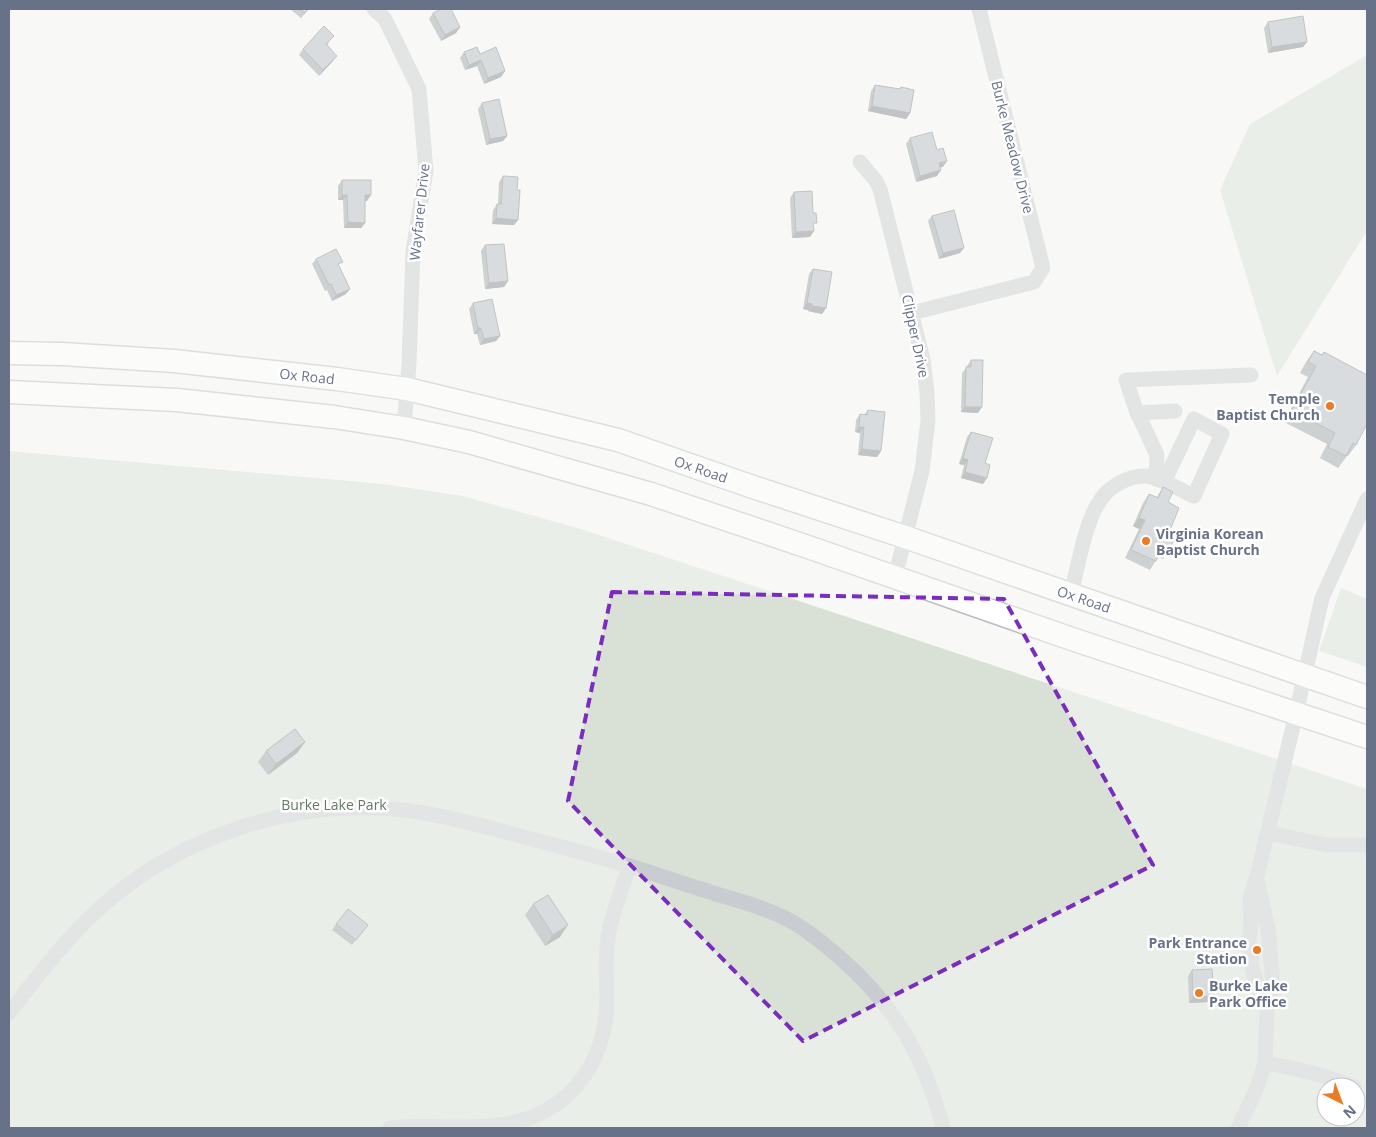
<svg xmlns="http://www.w3.org/2000/svg" width="1376" height="1137" viewBox="0 0 1376 1137" font-family="'Open Sans',sans-serif">
	<style>
		.green { fill: #d9e1d7; fill-rule: evenodd }
		.lines { fill: none; stroke-linecap: round; stroke-linejoin: round }
		.highway-casing { stroke: #bbbdc2; stroke-width: 25 }
		.minor { stroke: #c9ccd0; stroke-width: 15 }
		.highway { stroke: #fff; stroke-width: 22 }
		.wall { fill: #9b9fa6 }
		.shaded-wall { fill: #7e8287 }
		.building { fill: #b4b9c1; stroke: #7e8287 }
		.marked { fill: none; stroke: #7b2cbf; stroke-width: 4; stroke-dasharray: 10 6; stroke-linejoin: round }
		.poi-dot { fill: #ec7c24; stroke: #fff; stroke-width: 2 }
		.labels { text-anchor: middle; dominant-baseline: central; stroke-width: 5; stroke-linejoin: round; paint-order: stroke }
		.street-label { font-size: 14px; fill: #677289; stroke: #fff }
		.poi-label { font-size: 14px; font-weight: bold; fill: #677289; stroke: #fff; text-anchor: end }
		.park-label { font-size: 14px; fill: #627a62; stroke: #fff }
	</style>
	<rect width="100%" height="100%" fill="#f8f9f6"/>
	<g class="green">
		<polygon points="1367,55 1367,231 1277,376 1220,190 1250,124"/>
		<path d="M9 451 384 484 463 496 581 529 1367 789V1128H9ZM1326 1087H1356V1117H1326Z"/>
		<polygon points="1341,588 1367,599 1367,667 1319,651"/>
	</g>
	<g class="lines">
		<g class="highway-casing">
			<g id="highway">
				<polyline points="9,353 62,354 174,361 337,379 407,389 618,440 750,486 905,537 1367,697"/>
				<polyline points="9,392 177,400 334,417 404,428 469,442 651,494 808,547 1072,639 1367,737"/>
			</g>
		</g>
		<g class="minor">
			<polyline points="374,9 385,19 419,89 426,171 413,251 409,364 404,428"/>
			<polyline points="860,162 876,181 880,189 923,359 927,393 928,420 922,471 895,577"/>
			<polyline points="912,313 1034,282 1043,268 979,9"/>
			<polyline points="1137,413 1175,411"/>
			<polyline points="1156,479 1157,455 1136,410 1126,380 1251,375"/>
			<path d="M1071 594C1078 567 1084 526 1099 502 1107 488 1127 476 1144 476 1158 476 1180 490 1194 496L1222 434 1194 419 1164 482"/>
			<polyline points="1268,833 1326,845 1367,845"/>
			<path d="M630 866C658 875 685 884 713 893 739 901 764 907 789 920 806 929 823 943 838 956 894 1004 925 1057 943 1128"/>
			<polyline points="1267,1011 1253,972 1249,941 1251,926 1250,904 1251,894 1257,876 1296,714 1322,598 1367,499"/>
			<path d="M9 1013C34 981 58 949 87 920 174 834 303 793 424 813 458 819 491 828 524 837 559 846 595 856 630 866 622 887 611 916 608 938 607 947 606 956 606 965 606 981 608 998 606 1014 600 1074 561 1117 500 1125 464 1130 427 1124 390 1128"/>
			<path d="M1265 1063C1297 1069 1324 1074 1354 1087"/>
			<polyline points="1238,1128 1256,1090 1265,1063 1267,1011 1273,984 1268,929 1257,880"/>
		</g>
		<use href="#highway" class="highway"/>
	</g>
	<g class="wall">
		<polygon points="290,9 309,9 301,18"/>
		<polygon points="433,13 460,27 456,33 441,41 429,19"/>
		<polygon points="1268,22 1307,42 1303,47 1268,53 1264,28"/>
		<polygon points="330,42 327,45 333,61 319,76 299,55 303,49"/>
		<polygon points="464,52 480,54 505,71 501,77 484,84 477,66 465,70 460,58"/>
		<polygon points="875,85 899,89 901,87 910,113 906,119 868,111 871,91"/>
		<polygon points="482,103 507,136 503,141 486,145 478,109"/>
		<polygon points="910,138 937,150 943,167 940,167 937,176 916,182 906,144"/>
		<polygon points="503,176 517,190 518,220 514,225 492,224 493,210 497,204 498,204 499,182"/>
		<polygon points="342,180 367,201 365,201 365,223 361,228 344,228 343,200 338,200 338,186"/>
		<polygon points="794,192 813,228 810,237 792,238 790,198"/>
		<polygon points="932,216 960,253 939,259 928,221"/>
		<polygon points="485,245 508,281 504,287 485,289 481,251"/>
		<polygon points="316,259 339,267 346,294 332,301 327,290 325,291 312,264"/>
		<polygon points="813,269 826,308 822,314 808,311 808,310 803,309 809,274"/>
		<polygon points="473,303 500,336 496,341 480,345 477,334 474,334 469,309"/>
		<polygon points="1314,351 1322,355 1324,352 1356,445 1348,456 1347,456 1338,468 1320,458 1327,444 1284,422 1308,377 1300,373 1306,362"/>
		<polygon points="971,360 978,413 961,412 962,373 967,367 967,366"/>
		<polygon points="868,410 881,451 877,457 858,455 860,433 855,432 856,420 860,414 864,415"/>
		<polygon points="971,432 985,463 983,484 961,478 964,465 959,464 967,437"/>
		<polygon points="1163,487 1168,502 1169,550 1163,559 1158,557 1150,570 1125,558 1139,529 1133,526 1143,503 1149,494 1157,497"/>
		<polygon points="305,742 297,753 268,775 258,762 266,751"/>
		<polygon points="533,904 560,937 545,946 525,915"/>
		<polygon points="336,924 364,930 352,945 332,930"/>
		<polygon points="1192,970 1210,1002 1189,1003 1188,976"/>
	</g>
	<g class="shaded-wall">
		<polygon points="460,27 456,33 441,41 445,35"/>
		<polygon points="1307,42 1303,47 1268,53 1272,47"/>
		<polygon points="337,56 333,61 319,76 323,70"/>
		<polygon points="481,60 477,66 465,70 469,65"/>
		<polygon points="505,71 501,77 484,84 488,78"/>
		<polygon points="872,106 910,113 906,119 868,111"/>
		<polygon points="507,136 503,141 486,145 490,139"/>
		<polygon points="947,161 943,167 935,168 939,163"/>
		<polygon points="941,170 937,176 916,182 920,176"/>
		<polygon points="342,195 347,195 343,200 338,200"/>
		<polygon points="365,195 371,195 367,201 361,201"/>
		<polygon points="496,218 518,220 514,225 492,224"/>
		<polygon points="348,222 365,223 361,228 344,228"/>
		<polygon points="814,231 810,237 792,238 796,232"/>
		<polygon points="964,248 960,253 939,259 943,253"/>
		<polygon points="508,281 504,287 485,289 489,283"/>
		<polygon points="350,289 346,294 332,301 336,295"/>
		<polygon points="807,303 812,304 808,310 803,309"/>
		<polygon points="812,306 826,308 822,314 808,311"/>
		<polygon points="478,328 481,328 477,334 474,334"/>
		<polygon points="500,336 496,341 480,345 484,339"/>
		<polygon points="965,407 982,407 978,413 961,412"/>
		<polygon points="859,427 864,427 860,433 855,432"/>
		<polygon points="862,449 881,451 877,457 858,455"/>
		<polygon points="963,458 968,460 964,465 959,464"/>
		<polygon points="965,472 987,478 983,484 961,478"/>
		<polygon points="1139,518 1145,520 1139,529 1133,526"/>
		<polygon points="305,742 297,753 268,775 276,764"/>
		<polygon points="568,925 560,937 545,946 553,935"/>
		<polygon points="1214,996 1210,1002 1189,1003 1193,997"/>
	</g>
	<g class="building">
		<polygon points="300,9 308,9 305,13"/>
		<polygon points="441,9 451,9 460,27 445,35 433,13"/>
		<polygon points="1303,16 1307,42 1272,47 1268,22"/>
		<polygon points="324,26 334,36 326,44 337,56 323,70 303,49"/>
		<polygon points="477,47 480,54 496,47 505,71 488,78 481,60 469,65 464,52"/>
		<polygon points="875,85 900,89 901,87 914,90 910,113 872,106"/>
		<polygon points="499,99 507,136 490,139 482,103"/>
		<polygon points="932,132 937,150 943,148 947,161 939,163 941,170 920,176 910,138"/>
		<polygon points="503,176 518,177 517,190 520,190 518,220 496,218 497,204 501,204"/>
		<polygon points="342,180 371,180 371,195 365,195 365,223 348,222 347,195 342,195"/>
		<polygon points="812,191 813,213 816,213 817,223 813,223 814,231 796,232 794,192"/>
		<polygon points="954,210 964,248 943,253 932,216"/>
		<polygon points="504,244 508,281 489,283 485,245"/>
		<polygon points="336,249 343,262 338,264 350,289 336,295 331,284 329,285 316,259"/>
		<polygon points="813,269 832,272 826,308 812,306 812,304 807,303"/>
		<polygon points="492,299 500,336 484,339 481,328 478,328 473,303"/>
		<polygon points="1314,351 1322,355 1324,352 1367,375 1367,424 1356,445 1353,443 1346,456 1328,447 1335,433 1292,410 1316,366 1308,362"/>
		<polygon points="971,360 983,360 982,407 965,407 966,367 971,367"/>
		<polygon points="868,410 885,412 881,451 862,449 864,427 859,427 860,414 867,415"/>
		<polygon points="971,432 993,438 985,463 990,465 987,478 965,472 968,460 963,458"/>
		<polygon points="1163,487 1173,492 1168,502 1179,508 1168,535 1175,538 1169,550 1163,547 1156,561 1131,550 1145,520 1139,518 1149,494 1158,498"/>
		<polygon points="295,729 305,742 276,764 266,751"/>
		<polygon points="548,895 568,925 553,935 533,904"/>
		<polygon points="348,909 368,925 356,940 336,924"/>
		<polygon points="1212,969 1214,996 1193,997 1192,970"/>
	</g>
	<path d="M0 0H1376V1137H0ZM612 592 1004 599 1153 865 803 1041 568 801Z" fill="#f8f9f6" fill-opacity=".55" fill-rule="evenodd"/>
	<path class="marked" d="M612 592 1004 599 1153 865 803 1041 568 801Z"/>
	<g class="poi-dot">
		<circle cx="1330" cy="406" r="5"/>
		<circle cx="1146" cy="541" r="5"/>
		<circle cx="1257" cy="950" r="5"/>
		<circle cx="1199" cy="993" r="5"/>
	</g>
	<g class="labels">
		<g class="street-label">
			<text transform="translate(1013 147) rotate(76)">Burke Meadow Drive</text>
			<text transform="translate(419 212) rotate(-84)">Wayfarer Drive</text>
			<text transform="translate(916 336) rotate(78)">Clipper Drive</text>
			<text transform="translate(307 376) rotate(6)">Ox Road</text>
			<text transform="translate(701 469) rotate(19)">Ox Road</text>
			<text transform="translate(1084 599) rotate(19)">Ox Road</text>
		</g>
		<g class="poi-label">
			<text x="1320" y="398">Temple<tspan x="1320" dy="16">Baptist Church</tspan></text>
			<text x="1156" y="533" text-anchor="start">Virginia Korean<tspan x="1156" dy="16">Baptist Church</tspan></text>
			<text x="1247" y="942">Park Entrance<tspan x="1247" dy="16">Station</tspan></text>
			<text x="1209" y="985" text-anchor="start">Burke Lake<tspan x="1209" dy="16">Park Office</tspan></text>
		</g>
		<g class="park-label">
			<text x="334" y="804">Burke Lake Park</text>
		</g>
	</g>
	<rect width="1376" height="1137" fill="none" stroke="#677289" stroke-width="20"/>
	<g transform="translate(1341 1102) rotate(138)"><circle r="24" fill="#ffffff" stroke="#c2c7d0"/>
	<path d="M0-4L9 19L0 12L-9 19Z" fill="#ec7c24"/>
	<text y="-8" font-size="14" font-weight="bold" text-anchor="middle" fill="#677289">N</text>
	</g>
</svg>
